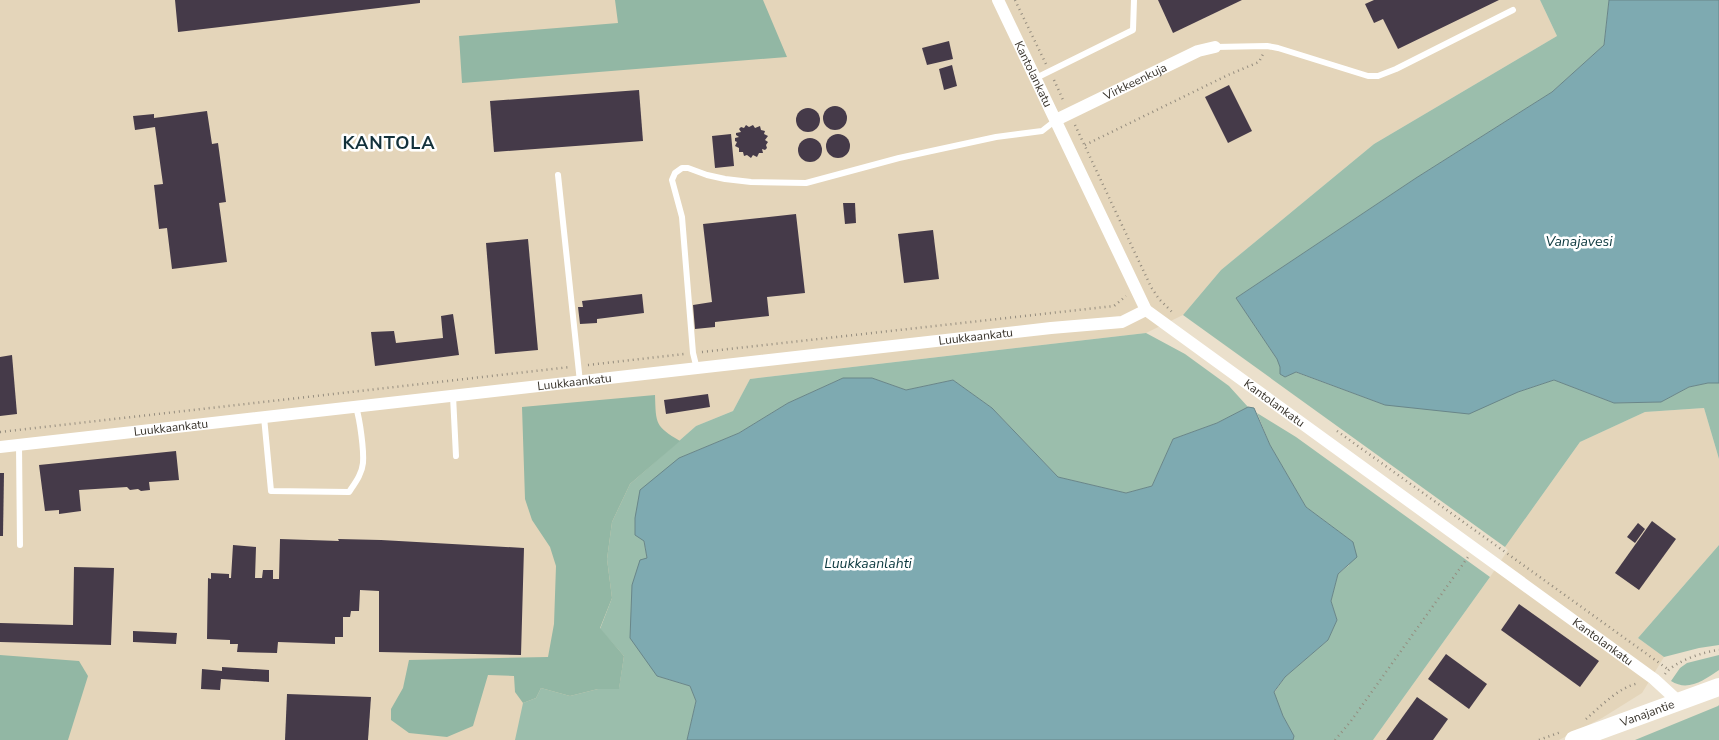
<svg xmlns="http://www.w3.org/2000/svg" width="1719" height="740" viewBox="0 0 1719 740" font-family="'Nunito Sans',sans-serif">
	<style>
		.built { fill: #e4d5ba }
		.green { fill: #9bbeac }
		.forest { fill: #92b7a4 }
		.water { fill: #7eaab1; stroke: #698689 }
		.building { fill: #453a49 }
		.lines { fill: none; stroke-linecap: round; stroke-linejoin: round }
		.path { stroke: #948c7e; stroke-width: 2.5; stroke-dasharray: 1 4; stroke-linecap: butt }
		.lane { stroke: #fff; stroke-width: 6 }
		.street { stroke: #fff; stroke-width: 12 }
		.secondary { stroke: #fff; stroke-width: 18 }
		.labels { text-anchor: middle; dominant-baseline: central; stroke-width: 5; stroke-linejoin: round; paint-order: stroke }
		.street-label { font-size: 12px; fill: #38332b; stroke: #fff }
		.water-label { font-size: 14px; font-style: italic; fill: #0c383e; stroke: #fff }
		.district-label { font-size: 18px; font-weight: bold; letter-spacing: 1px; fill: #13313b; stroke: #fff }
	</style>
	<rect width="100%" height="100%" fill="#ebe0cc"/>
	<g class="built">
		<polygon points="0,0 1540,0 1557,36 1374,144 1221,270 1183,315 1146,333 750,379 733,411 696,426 630,484 612,598 600,629 624,656 670,740 0,740"/>
		<polygon points="1704,408 1719,459 1719,545 1638,638 1664,657 1642,693 1602,718 1559,740 1373,740 1490,577 1508,550 1505,547 1580,442 1645,412"/>
	</g>
	<g class="green">
		<polygon points="1540,0 1609,0 1604,45 1552,92 1416,178 1236,298 1277,359 1285,377 1295,372 1385,405 1518,392 1554,380 1614,403 1661,402 1689,387 1708,383 1719,383 1719,459 1704,408 1645,412 1580,442 1505,547 1183,315 1221,270 1374,144 1557,36"/>
		<polygon points="1146,333 1185,354 1229,386 1248,407 1217,423 1173,439 1152,486 1126,493 1058,477 992,408 953,380 906,390 872,378 843,378 788,403 739,433 679,458 644,541 647,558 657,676 690,686 696,701 687,740 515,740 523,703 536,698 541,688 570,696 598,689 619,688 624,656 600,629 612,598 607,559 612,522 630,484 696,426 733,411 750,379"/>
		<polygon points="1257,413 1296,437 1490,577 1373,740 1293,740 1294,736 1283,716 1274,693 1285,677 1328,640 1337,620 1331,601 1338,574 1349,565 1353,542 1306,507 1270,445"/>
		<polygon points="1719,545 1719,645 1699,648 1664,657 1638,638"/>
		<path d="M1719 655V670C1704 680 1688 692 1671 681L1680 668 1687 663Z"/>
		<polygon points="1719,705 1719,740 1635,740 1718,706"/>
	</g>
	<g class="forest">
		<polygon points="615,0 763,0 787,57 462,83 459,36 618,23"/>
		<path d="M655 395C656 424 655 426 680 441L630 484 612 522 607 559 612 598 600 628 624 656 619 689H598L570 696 541 688 536 698 523 703 515 692 514 676 488 675 473 726 447 737 409 733 391 720V709L403 688 409 660 548 657 554 624 556 566 550 547 532 520 525 499 522 407Z"/>
		<polygon points="0,655 79,661 88,676 68,740 0,740"/>
	</g>
	<g class="water">
		<polygon points="1609,0 1719,0 1719,383 1708,383 1689,387 1661,402 1614,403 1554,380 1518,392 1469,414 1385,405 1296,372 1285,377 1280,374 1280,367 1277,359 1236,298 1416,178 1552,92 1604,45"/>
		<polygon points="843,378 872,378 906,390 953,380 992,408 1058,477 1126,493 1152,486 1173,439 1217,423 1248,407 1254,408 1270,445 1306,507 1353,542 1357,557 1338,574 1331,601 1337,620 1328,640 1285,677 1274,692 1283,716 1294,736 1293,740 687,740 696,701 690,686 657,676 630,638 632,585 640,560 647,558 644,541 635,535 635,518 640,490 679,458 739,433 788,403"/>
	</g>
	<g class="building">
		<polygon points="175,0 420,0 420,3 178,32"/>
		<polygon points="1158,0 1242,0 1173,33"/>
		<polygon points="1374,0 1499,0 1398,49 1383,19 1374,23 1365,4"/>
		<polygon points="949,41 953,59 927,65 922,48"/>
		<polygon points="952,65 957,86 944,90 939,69"/>
		<polygon points="1229,85 1252,131 1228,143 1205,97"/>
		<polygon points="639,90 643,141 494,152 490,101"/>
		<circle cx="835" cy="118" r="12"/>
		<circle cx="808" cy="120" r="12"/>
		<polygon points="207,111 212,144 218,143 226,202 219,203 227,262 172,269 167,228 159,229 154,185 163,184 155,127 135,130 133,116 154,114 154,118"/>
		<polygon points="746,125 749,127 753,125 755,128 760,126 761,130 765,131 764,134 768,136 765,140 768,142 766,145 767,148 765,150 762,149 763,153 759,153 757,157 753,155 751,158 747,155 744,156 743,152 739,152 739,148 735,146 737,142 735,141 735,138 739,137 736,135 736,133 741,132 739,129 741,127 744,128"/>
		<polygon points="731,134 734,166 715,168 712,136"/>
		<circle cx="838" cy="146" r="12"/>
		<circle cx="810" cy="150" r="12"/>
		<polygon points="843,203 855,203 856,223 845,224"/>
		<polygon points="796,214 805,293 767,297 769,316 715,322 715,327 695,329 693,305 712,302 703,224"/>
		<polygon points="933,230 939,279 904,283 898,234"/>
		<polygon points="528,239 538,350 495,354 486,243"/>
		<polygon points="642,294 644,313 597,319 597,323 580,324 578,307 583,307 582,301"/>
		<polygon points="453,314 459,355 375,366 371,332 394,331 396,343 443,338 441,316"/>
		<polygon points="12,355 17,414 0,416 0,357"/>
		<polygon points="708,394 710,407 666,414 664,400"/>
		<polygon points="176,451 179,480 149,482 150,490 141,491 138,489 130,490 127,487 79,490 81,511 59,514 59,510 45,511 39,465"/>
		<polygon points="0,473 4,473 3,536 0,536"/>
		<polygon points="1652,521 1676,539 1639,590 1615,573"/>
		<polygon points="1638,523 1645,529 1635,543 1627,537"/>
		<polygon points="280,539 339,541 338,539 381,540 524,548 521,655 379,652 379,591 360,590 359,611 351,611 350,617 343,617 343,637 335,637 335,644 278,642 277,653 237,652 238,644 230,644 230,640 207,639 208,578 211,579 211,573 229,574 229,578 231,578 233,545 256,547 255,578 262,578 263,570 273,570 273,579 279,579"/>
		<polygon points="74,567 114,568 111,645 0,642 0,623 73,625"/>
		<polygon points="1519,604 1599,661 1580,687 1501,630"/>
		<polygon points="133,631 177,633 176,644 133,642"/>
		<polygon points="1446,654 1487,684 1469,709 1428,679"/>
		<polygon points="222,667 269,670 269,682 221,679 220,690 201,689 202,669 222,671"/>
		<polygon points="287,694 371,697 368,740 285,740"/>
		<polygon points="1417,697 1448,719 1433,740 1386,740"/>
	</g>
	<g class="lines">
		<g class="path">
			<polyline points="1015,0 1046,64"/>
			<polyline points="1054,80 1064,102"/>
			<polyline points="1075,125 1151,287 1159,299 1172,312"/>
			<polyline points="1085,145 1228,75 1259,62 1263,54"/>
			<polyline points="702,352 1114,306 1126,296"/>
			<polyline points="588,365 684,354"/>
			<polyline points="1337,431 1669,670"/>
			<polyline points="0,432 570,367"/>
			<path d="M1665 674C1675 661 1703 652 1719 650"/>
			<path d="M1586 719C1601 706 1619 687 1639 683"/>
			<polyline points="1335,740 1351,721 1468,557"/>
			<polyline points="1539,740 1561,732"/>
		</g>
		<g class="lane">
			<polyline points="1215,47 1267,46 1278,48 1368,76 1378,76 1396,69 1513,10"/>
			<polyline points="1036,78 1133,30 1134,0"/>
			<polyline points="558,175 580,382"/>
			<polyline points="697,369 693,353 682,217 672,180 675,173 682,168 688,168 707,175 725,179 751,182 806,183 899,158 996,137 1042,131 1056,120"/>
			<polyline points="453,396 456,456"/>
			<path d="M264 417 271 491 349 492C355 483 362 474 363 463 364 450 360 420 356 407"/>
			<polyline points="19,445 20,545"/>
		</g>
		<g class="street">
			<path id="s1" d="M998 0 1146 310 1654 679 1679 702"/>
			<path id="s2" d="M1056 120 1198 51 1215 47"/>
			<path id="s3" d="M0 447 1051 328 1122 322 1146 310"/>
		</g>
		<path class="secondary" id="s4" d="M1574 740 1719 687"/>
	</g>
	<g class="labels">
		<g class="street-label">
			<text stroke="none"><textPath href="#s1" startOffset="82">Kantolankatu</textPath></text>
			<text stroke="none"><textPath href="#s2" startOffset="88">Virkkeenkuja</textPath></text>
			<text stroke="none"><textPath href="#s3" startOffset="982">Luukkaankatu</textPath></text>
			<text stroke="none"><textPath href="#s3" startOffset="578">Luukkaankatu</textPath></text>
			<text stroke="none"><textPath href="#s1" startOffset="502">Kantolankatu</textPath></text>
			<text stroke="none"><textPath href="#s3" startOffset="172">Luukkaankatu</textPath></text>
			<text stroke="none"><textPath href="#s1" startOffset="908">Kantolankatu</textPath></text>
			<text stroke="none"><textPath href="#s4" startOffset="78">Vanajantie</textPath></text>
		</g>
		<g class="water-label">
			<text x="1579" y="241">Vanajavesi</text>
			<text x="868" y="563">Luukkaanlahti</text>
		</g>
		<g class="district-label">
			<text x="389" y="143">KANTOLA</text>
		</g>
	</g>
</svg>
